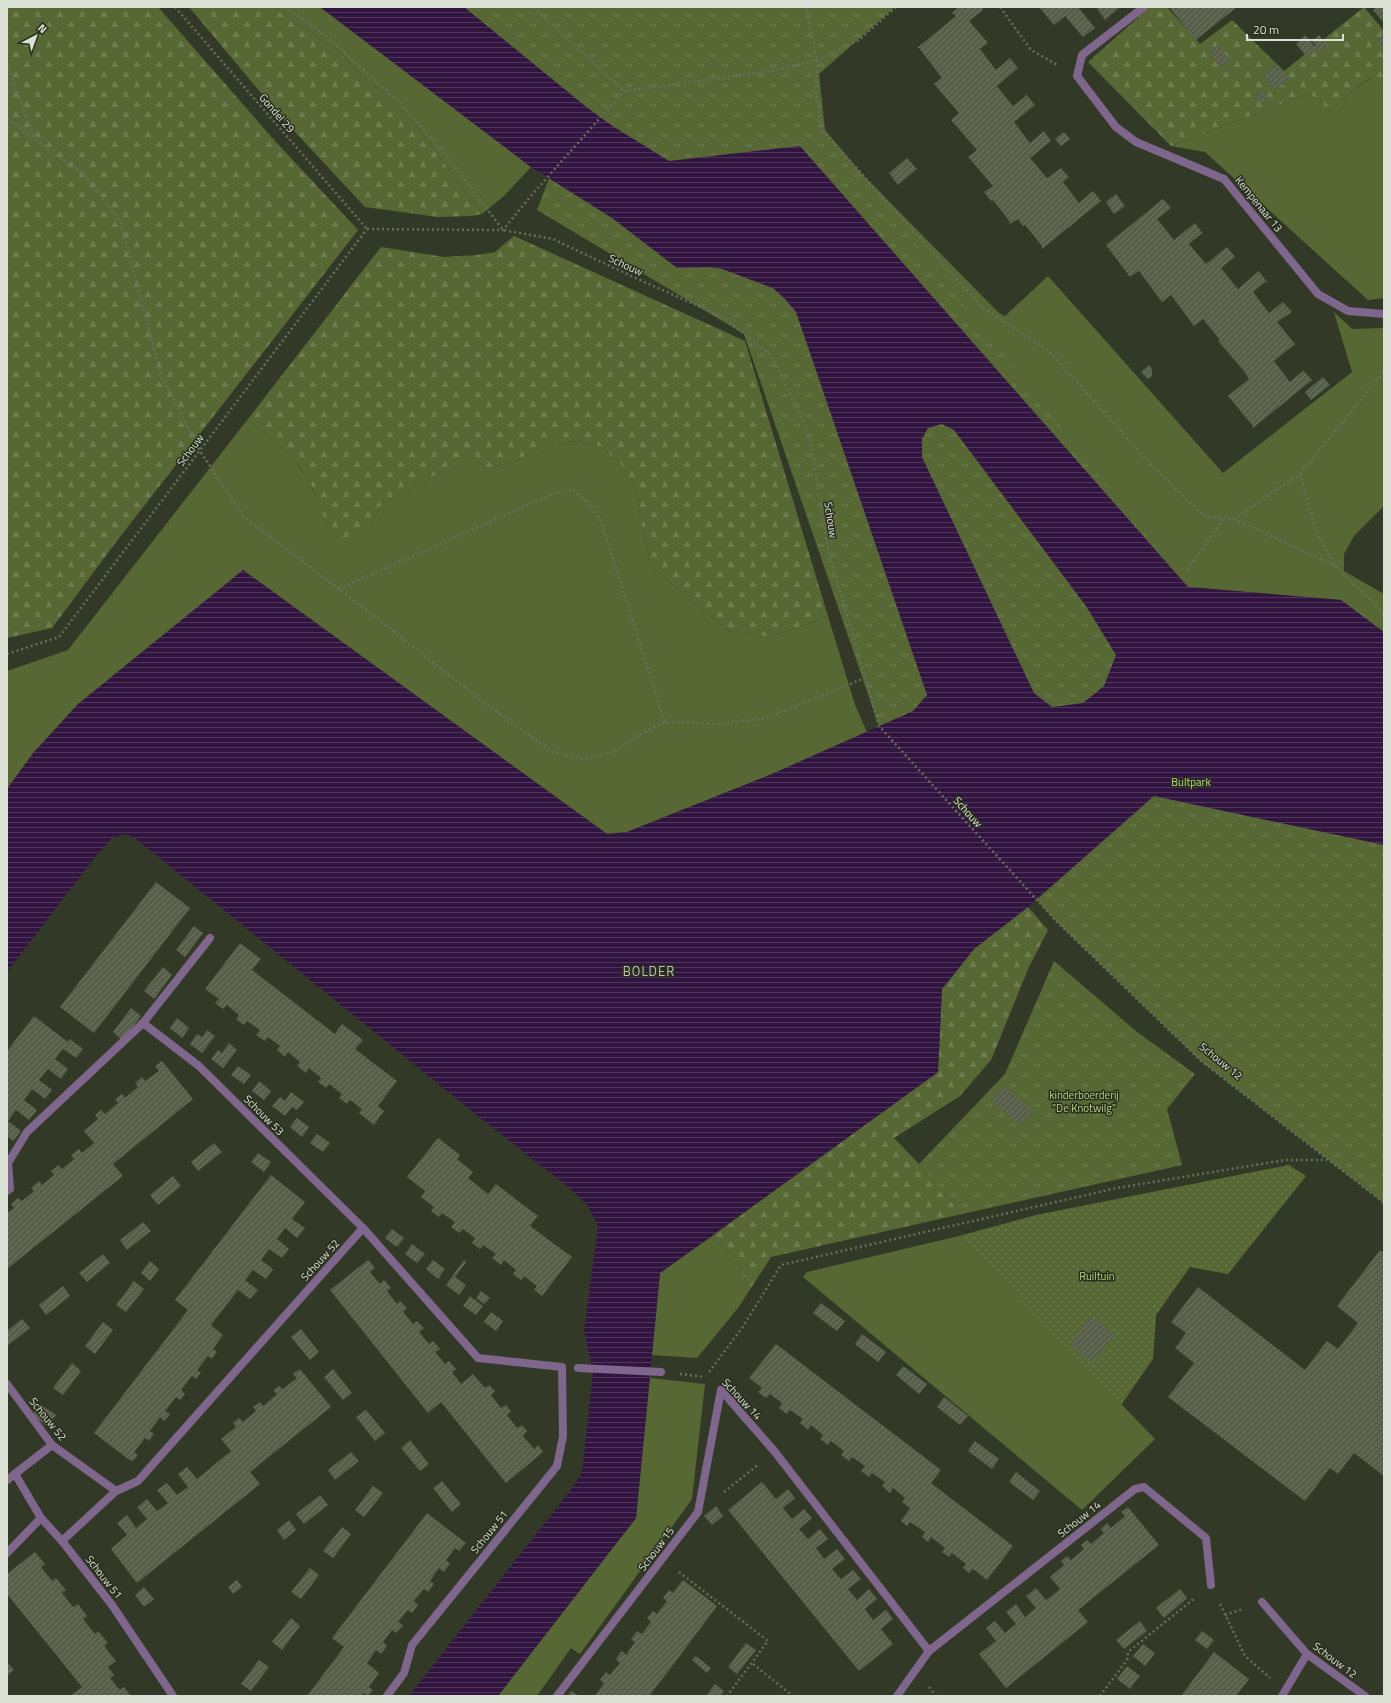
<svg xmlns="http://www.w3.org/2000/svg" width="1391" height="1703" viewBox="0 0 1391 1703" font-family="'Titillium Web',sans-serif">
	<style>
		.grass { fill: #586835 }
		.forest { fill: url(#forest-firs) }
		.park { fill: url(#park-tufts) }
		.garden { fill: url(#garden-dots) }
		.water { fill: url(#water-rules); fill-rule: evenodd }
		.building { fill: url(#building-hatch) }
		.lines { fill: none; stroke-linecap: round; stroke-linejoin: round }
		.path { stroke: #686e5e; stroke-width: 2.5; stroke-dasharray: 2 3; stroke-linecap: butt }
		.street { stroke: #7f668c; stroke-width: 8 }
		.labels { text-anchor: middle; dominant-baseline: central; stroke-width: 3; stroke-linejoin: round; paint-order: stroke }
		.street-label { font-size: 11px; fill: #dce1d5; stroke: #292f1e }
		.park-label { font-size: 11px; fill: #b6d17d; stroke: #292f1e }
		.quarter-label { font-size: 13px; letter-spacing: 1px; fill: #bcc4ae; stroke: #292f1e }
	</style>
	<defs>
		<pattern id="forest-firs" width="22" height="20" patternUnits="userSpaceOnUse"><rect width="22" height="20" fill="#586835"/><path d="M5 1l3.5 6h-7zM16 11l3.5 6h-7z" fill="#6f7d51"/></pattern>
		<pattern id="park-tufts" width="24" height="20" patternUnits="userSpaceOnUse"><rect width="24" height="20" fill="#586835"/><path d="M3 7l-1-3M5 7V3M7 7l1-3M15 17l-1-3M17 17v-4M19 17l1-3" fill="none" stroke="#6f7d51"/></pattern>
		<pattern id="garden-dots" width="8" height="8" patternUnits="userSpaceOnUse"><rect width="8" height="8" fill="#586835"/><path d="M2 2h.1M6 6h.1" fill="none" stroke="#6f7d51" stroke-width="1.8" stroke-linecap="round"/></pattern>
		<pattern id="water-rules" width="6" height="5" patternUnits="userSpaceOnUse"><rect width="6" height="5" fill="#321440"/><path d="M0 2.5h6" fill="none" stroke="#4f365b"/></pattern>
		<pattern id="building-hatch" width="6" height="6" patternUnits="userSpaceOnUse"><rect width="6" height="6" fill="#575e4a"/><path d="M-1 1l2-2M0 6l6-6M5 7l2-2" fill="none" stroke="#6f7563"/></pattern>
	</defs>
	<rect width="100%" height="100%" fill="#333927"/>
	<g class="grass">
		<polygon points="273,7 320,7 531,167 504,196 482,214 414,123 384,94 359,73 340,52"/>
		<polygon points="1371,78 1384,94 1384,298 1368,300 1205,152 1171,146 1310,93 1330,112 1353,90"/>
		<polygon points="633,98 818,104 825,130 862,174 999,313 1005,316 1048,276 1223,473 1352,372 1334,312 1352,329 1384,328 1384,506 1354,536 1344,554 1344,571 1384,594 1384,632 1341,600 1189,587"/>
		<path d="M248 419C266 434 286 449 300 468 313 485 320 507 328 527L370 526 382 504 431 478 461 456H472L488 469 519 459 535 450 555 443 578 441 601 447 618 461 631 478 638 496 640 517 651 566 727 630 770 637 816 621 824 603 855 705 867 732 772 774 627 832 607 834 243 570 34 752 7 789V671L68 650Z"/>
		<polygon points="959,1236 1155,1439 1082,1510 803,1277 807,1272"/>
		<polygon points="711,1237 737,1258 749,1291 738,1308 697,1358 652,1355 660,1273"/>
		<polygon points="650,1378 705,1384 692,1499 580,1654 571,1648 537,1696 498,1696 636,1518"/>
	</g>
	<g class="forest">
		<polygon points="7,7 158,7 275,141 358,230 113,546 52,628 7,638"/>
		<polygon points="189,7 273,7 340,52 359,73 384,94 414,123 482,214 472,216 438,217 365,207 282,118"/>
		<polygon points="1150,7 1167,7 1200,44 1232,20 1284,71 1364,7 1384,31 1384,94 1370,78 1353,90 1330,112 1310,93 1171,146 1088,62"/>
		<polygon points="514,236 745,341 824,603 816,621 770,637 727,630 651,566 640,517 638,496 631,478 618,461 601,447 578,441 555,443 535,450 519,459 488,469 472,456 461,456 431,478 382,504 370,526 358,535 344,538 328,527 312,487 300,467 280,446 248,419 381,247 444,257 477,255 495,252"/>
		<polygon points="1028,907 1048,930 1029,967 991,1060 960,1096 894,1138 919,1164 962,1214 771,1257 749,1291 737,1258 711,1237 938,1072 942,989 974,949"/>
	</g>
	<g class="park">
		<polygon points="464,7 895,7 819,74 825,130 1188,587 1384,613 1384,1203 1201,1061 1056,921 879,726 744,334 537,210 552,171 585,106"/>
		<polygon points="1054,961 1137,1032 1195,1074 1167,1109 1182,1165 962,1214 919,1164 1005,1074"/>
	</g>
	<polygon class="garden" points="1289,1165 1306,1176 1228,1274 1190,1267 1156,1315 1153,1359 1121,1405 959,1236 1036,1215"/>
	<path class="water" d="M320 7H464L585 106 611 125 669 161 800 146 1188 587 1341 600 1384 632V845L1154 796 1028 907 974 949 942 989 938 1072 660 1273 636 1518 498 1696H409L573 1487 582 1472 593 1373 584 1331 598 1226 588 1206 573 1191 473 1112 135 838 125 834 112 838 96 856 7 972V789L34 752 78 704 243 570 607 834 627 832 772 774 913 711 927 695 796 312 785 299 773 288 722 269 709 267 677 268 612 218 531 167ZM942 424 954 430 1086 606 1116 655 1104 686 1083 703 1052 707 1034 693 922 457V439L928 428Z"/>
	<g class="building">
		<polygon points="959,7 963,7 965,9 967,7 981,7 983,10 969,21 988,43 980,49 996,70 1010,58 1018,68 997,86 1013,106 1026,96 1025,93 1035,105 1014,122 1030,143 1044,131 1051,141 1030,158 1047,178 1061,168 1069,177 1063,182 1079,203 1093,191 1101,201 1042,249 1042,246 1025,225 1023,226 1018,219 1010,224 1009,223 1010,222 993,200 991,201 984,192 993,186 968,157 977,150 951,120 959,113 934,84 942,78 919,48 917,48 956,16 952,13"/>
		<polygon points="1039,7 1078,7 1095,28 1083,37 1065,16 1054,25"/>
		<polygon points="1096,7 1120,7 1105,20"/>
		<polygon points="1171,7 1237,7 1197,39 1197,42 1170,8"/>
		<polygon points="1377,7 1384,7 1384,23 1373,10"/>
		<polygon points="1384,34 1384,48 1377,40"/>
		<polygon points="1305,35 1317,49 1307,57 1296,44"/>
		<polygon points="1319,35 1328,46 1321,52 1312,41"/>
		<polygon points="1218,45 1230,60 1221,67 1209,52"/>
		<polygon points="1276,64 1289,79 1275,90 1263,75"/>
		<polygon points="1261,90 1268,97 1261,103 1255,96"/>
		<polygon points="1064,132 1070,139 1061,146 1055,139"/>
		<polygon points="907,158 917,169 898,185 889,173"/>
		<polygon points="1116,194 1125,206 1114,214 1106,202"/>
		<polygon points="1163,199 1171,208 1157,219 1174,240 1195,223 1204,235 1202,233 1189,244 1206,264 1227,247 1235,257 1221,268 1238,289 1259,271 1268,283 1265,282 1253,292 1269,313 1283,302 1292,312 1277,322 1295,344 1274,361 1290,382 1303,371 1301,368 1312,380 1253,428 1252,427 1253,426 1228,396 1249,379 1244,371 1218,341 1220,340 1203,319 1194,326 1171,295 1162,302 1139,271 1130,277 1106,245"/>
		<polygon points="1149,365 1152,369 1152,376 1148,379 1141,372"/>
		<polygon points="1323,377 1330,385 1311,400 1305,392"/>
		<polygon points="156,882 190,908 94,1033 60,1007"/>
		<polygon points="194,926 203,933 185,957 176,950"/>
		<polygon points="240,943 261,959 252,970 335,1034 342,1024 363,1040 355,1049 397,1081 378,1106 384,1111 374,1125 359,1113 362,1109 350,1100 347,1104 339,1098 342,1094 329,1084 326,1088 318,1082 321,1078 309,1068 306,1073 297,1066 300,1062 288,1052 285,1057 277,1050 280,1046 268,1037 265,1041 256,1035 260,1030 247,1021 244,1025 236,1019 239,1015 227,1005 223,1009 215,1003 219,999 205,989"/>
		<polygon points="163,967 172,975 154,999 144,991"/>
		<polygon points="131,1008 141,1016 122,1040 113,1032"/>
		<polygon points="34,1016 68,1042 70,1039 83,1049 76,1058 63,1049 55,1059 68,1069 61,1079 48,1069 39,1080 52,1090 45,1099 32,1089 24,1100 37,1110 29,1120 16,1110 8,1121 21,1131 13,1141 7,1136 7,1051"/>
		<polygon points="177,1018 189,1028 182,1038 170,1028"/>
		<polygon points="207,1030 215,1036 202,1053 190,1044 197,1034 202,1037"/>
		<polygon points="229,1043 237,1050 223,1068 211,1059 218,1050 222,1053"/>
		<polygon points="162,1061 193,1099 113,1164 123,1176 7,1269 7,1213 14,1208 11,1204 18,1198 22,1201 34,1191 31,1188 39,1181 42,1185 54,1175 51,1171 59,1165 62,1169 74,1159 71,1155 79,1149 82,1153 94,1143 84,1131 98,1119 95,1115 101,1110 105,1114 118,1103 115,1099 122,1094 125,1098 138,1087 135,1083 142,1077 145,1081 159,1071 155,1066"/>
		<polygon points="238,1066 251,1075 244,1084 231,1075"/>
		<polygon points="259,1081 271,1091 264,1100 252,1091"/>
		<polygon points="1004,1086 1033,1112 1020,1125 991,1100"/>
		<polygon points="291,1092 304,1102 297,1110 292,1107 285,1116 272,1106 280,1097 285,1101"/>
		<polygon points="297,1118 309,1127 302,1137 290,1127"/>
		<polygon points="317,1134 330,1143 323,1152 310,1143"/>
		<polygon points="438,1138 460,1155 457,1159 473,1172 468,1178 488,1194 496,1184 538,1216 530,1226 572,1257 542,1296 534,1290 537,1286 524,1276 521,1280 513,1274 516,1270 504,1260 501,1265 492,1258 496,1254 483,1245 480,1249 472,1243 475,1238 463,1229 459,1233 451,1227 455,1222 442,1213 439,1217 431,1211 434,1207 421,1197 425,1191 407,1177"/>
		<polygon points="214,1143 222,1152 198,1171 191,1162"/>
		<polygon points="258,1153 271,1162 264,1172 251,1162"/>
		<polygon points="271,1175 305,1202 292,1219 305,1228 297,1238 285,1228 277,1239 289,1249 282,1258 269,1249 261,1260 273,1269 266,1279 253,1270 245,1280 258,1290 250,1299 238,1290 211,1325 223,1335 213,1349 217,1352 212,1359 208,1356 197,1370 201,1373 196,1379 192,1376 181,1390 185,1394 180,1400 176,1397 165,1411 170,1414 164,1421 160,1417 150,1431 154,1434 149,1441 145,1438 134,1452 138,1455 133,1461 128,1459 94,1433 188,1310 175,1300"/>
		<polygon points="173,1176 181,1186 158,1205 150,1195"/>
		<polygon points="143,1222 151,1231 127,1250 120,1240"/>
		<polygon points="392,1229 404,1238 397,1247 385,1238"/>
		<polygon points="412,1244 425,1254 417,1263 405,1254"/>
		<polygon points="1380,1250 1384,1253 1384,1476 1354,1453 1338,1474 1330,1468 1305,1501 1168,1397 1194,1363 1175,1348 1186,1333 1171,1322 1198,1287 1305,1370 1327,1341 1338,1349 1358,1323 1337,1306"/>
		<polygon points="103,1254 110,1263 87,1282 79,1273"/>
		<polygon points="368,1260 375,1268 370,1272 380,1284 384,1280 391,1288 387,1291 397,1304 400,1301 407,1308 403,1312 413,1324 417,1321 424,1328 419,1332 429,1344 433,1341 440,1349 435,1352 445,1364 449,1361 456,1369 452,1372 461,1384 473,1374 485,1388 489,1385 495,1391 491,1395 501,1408 506,1405 511,1411 507,1415 517,1428 522,1425 527,1431 523,1436 534,1449 538,1445 543,1452 506,1483 441,1402 428,1413 330,1290"/>
		<polygon points="433,1260 445,1269 438,1279 426,1269"/>
		<polygon points="464,1260 466,1262 455,1277 466,1285 459,1295 446,1285"/>
		<polygon points="150,1261 159,1269 150,1281 141,1273"/>
		<polygon points="134,1281 144,1289 126,1312 116,1305"/>
		<polygon points="63,1286 70,1296 46,1315 39,1305"/>
		<polygon points="481,1291 490,1298 484,1304 476,1298"/>
		<polygon points="470,1296 483,1306 476,1315 463,1306"/>
		<polygon points="821,1303 845,1321 837,1331 813,1313"/>
		<polygon points="491,1312 503,1321 496,1331 484,1322"/>
		<polygon points="1091,1316 1115,1335 1092,1363 1069,1344"/>
		<polygon points="22,1319 30,1328 7,1346 7,1331"/>
		<polygon points="103,1322 113,1330 95,1354 85,1346"/>
		<polygon points="301,1329 319,1352 310,1360 291,1337"/>
		<polygon points="862,1334 886,1352 878,1362 855,1344"/>
		<polygon points="776,1344 941,1470 931,1483 1013,1546 987,1580 973,1569 969,1573 963,1568 966,1564 952,1553 949,1557 942,1552 945,1548 931,1537 928,1542 922,1537 925,1532 910,1522 907,1526 901,1521 910,1508 902,1502 905,1498 893,1488 890,1493 882,1486 885,1482 872,1473 869,1477 861,1471 865,1466 852,1457 849,1461 841,1455 844,1451 831,1441 828,1445 820,1439 823,1435 811,1425 808,1430 800,1423 803,1419 790,1410 787,1414 779,1408 782,1403 770,1394 766,1398 758,1392 762,1388 749,1378"/>
		<polygon points="72,1363 81,1371 63,1395 53,1388"/>
		<polygon points="903,1366 927,1384 919,1394 896,1375"/>
		<polygon points="300,1369 331,1407 250,1472 260,1484 137,1583 111,1549 127,1535 117,1523 127,1515 136,1528 147,1519 137,1507 147,1499 157,1511 168,1503 157,1490 167,1483 177,1495 188,1487 178,1474 187,1467 197,1479 231,1451 221,1439 236,1427 233,1423 239,1418 243,1422 256,1411 253,1407 260,1402 263,1406 277,1394 273,1390 279,1386 283,1389 297,1378 293,1374"/>
		<polygon points="333,1369 352,1393 343,1400 324,1377"/>
		<polygon points="944,1397 968,1416 960,1425 937,1407"/>
		<polygon points="40,1404 56,1415 47,1426 32,1415"/>
		<polygon points="366,1410 385,1433 375,1441 356,1417"/>
		<polygon points="410,1440 429,1464 420,1471 401,1448"/>
		<polygon points="975,1441 999,1459 992,1469 968,1451"/>
		<polygon points="351,1452 359,1461 335,1480 328,1470"/>
		<polygon points="1016,1472 1040,1491 1033,1500 1009,1482"/>
		<polygon points="442,1481 461,1504 452,1512 433,1488"/>
		<polygon points="762,1482 776,1499 788,1489 795,1498 783,1508 792,1519 804,1509 812,1518 799,1529 808,1539 820,1529 828,1539 816,1548 824,1559 837,1549 845,1559 832,1569 841,1579 853,1570 861,1579 848,1589 857,1600 869,1589 877,1599 865,1609 873,1620 886,1610 893,1619 881,1629 893,1644 859,1671 728,1510"/>
		<polygon points="373,1486 383,1493 364,1517 355,1510"/>
		<polygon points="320,1495 328,1505 304,1524 296,1514"/>
		<polygon points="716,1506 723,1516 712,1525 704,1516"/>
		<polygon points="1128,1507 1159,1545 1078,1610 1088,1622 1006,1688 979,1654 996,1641 986,1628 995,1621 1005,1633 1016,1624 1006,1612 1016,1604 1025,1617 1036,1608 1026,1596 1036,1588 1046,1600 1060,1589 1050,1577 1064,1565 1061,1561 1067,1556 1071,1560 1084,1549 1081,1545 1087,1540 1091,1544 1104,1533 1101,1529 1107,1523 1111,1528 1125,1516 1121,1512"/>
		<polygon points="427,1513 466,1543 459,1551 455,1548 446,1560 450,1564 444,1572 439,1568 430,1581 434,1584 428,1592 424,1589 414,1601 418,1605 412,1613 408,1610 398,1622 403,1625 396,1633 392,1630 383,1642 387,1646 381,1654 376,1650 367,1663 379,1673 369,1687 373,1690 368,1696 364,1693 361,1696 307,1696 344,1647 332,1638"/>
		<polygon points="289,1520 296,1530 284,1540 277,1530"/>
		<polygon points="342,1527 351,1534 333,1558 323,1551"/>
		<polygon points="35,1552 45,1564 41,1567 52,1581 56,1578 66,1590 62,1593 73,1607 78,1604 87,1616 83,1619 95,1634 98,1631 108,1643 104,1646 116,1661 108,1667 114,1675 110,1678 120,1690 124,1687 130,1695 129,1696 70,1696 82,1687 7,1594 7,1574"/>
		<polygon points="310,1568 319,1575 301,1599 291,1592"/>
		<polygon points="237,1580 242,1587 233,1594 228,1587"/>
		<polygon points="683,1580 717,1606 670,1669 649,1696 595,1696 604,1683 600,1680 606,1672 610,1675 620,1663 616,1659 622,1651 626,1655 635,1642 631,1639 637,1631 642,1634 651,1622 647,1618 653,1611 657,1614 667,1601 663,1598 669,1590 673,1593"/>
		<polygon points="144,1587 154,1599 144,1607 135,1595"/>
		<polygon points="1180,1589 1187,1598 1164,1618 1156,1608"/>
		<polygon points="291,1618 300,1626 282,1650 272,1642"/>
		<polygon points="1140,1621 1147,1631 1124,1649 1116,1640"/>
		<polygon points="1202,1631 1214,1640 1207,1649 1195,1640"/>
		<polygon points="746,1643 756,1650 737,1674 728,1667"/>
		<polygon points="1143,1644 1155,1653 1145,1666 1133,1656"/>
		<polygon points="1214,1652 1249,1679 1236,1696 1181,1696"/>
		<polygon points="696,1656 711,1668 707,1673 692,1660"/>
		<polygon points="259,1660 269,1667 251,1691 241,1684"/>
		<polygon points="9,1664 14,1670 7,1676 7,1666"/>
		<polygon points="1127,1666 1140,1676 1130,1689 1117,1679"/>
		<polygon points="715,1684 724,1691 721,1696 706,1696"/>
		<polygon points="571,1691 576,1694 579,1696 568,1696"/>
	</g>
	<g class="lines">
		<g class="path">
			<polyline points="175,7 367,229"/>
			<polyline points="285,7 320,31 399,102 446,155 503,230 553,239 631,276 723,317 771,355 809,433 828,549 879,726 1056,921 1201,1061 1384,1203"/>
			<polyline points="533,7 624,91"/>
			<polyline points="806,7 817,60 816,91 821,129 983,308 1049,351 1151,465 1204,516 1234,519 1300,474 1384,371"/>
			<polyline points="1000,7 1031,50 1059,66"/>
			<polyline points="7,64 34,138"/>
			<polyline points="7,119 83,174 120,221 162,378 200,451 243,516 339,589 481,700 552,752 582,759 613,752 640,734 665,722 719,724 766,718 865,678"/>
			<polyline points="367,229 503,230 529,198 624,91 767,72 817,60 859,40 896,7"/>
			<polyline points="1300,474 1316,531 1336,567 1384,613"/>
			<polyline points="1234,519 1336,566"/>
			<polyline points="1187,570 1224,518"/>
			<polyline points="339,589 557,492 573,490 587,502 600,519 665,722"/>
			<polyline points="7,654 59,637 367,229"/>
			<polyline points="709,1372 742,1328 781,1265 1117,1188 1285,1160 1327,1160"/>
			<polyline points="680,1374 705,1377"/>
			<polyline points="724,1492 759,1464"/>
			<polyline points="679,1572 768,1641 727,1696"/>
			<polyline points="1220,1604 1245,1656 1270,1678"/>
			<polyline points="1225,1615 1243,1609"/>
			<polyline points="753,1664 793,1696"/>
			<polyline points="929,1687 936,1696"/>
			<polyline points="1100,1696 1127,1660 1128,1652 1195,1598"/>
		</g>
		<g class="street">
			<polyline points="1144,7 1082,55 1077,76 1116,127 1136,142 1224,179 1318,294 1348,311 1384,314"/>
			<polyline points="143,1023 199,1066 363,1228"/>
			<polyline points="7,1191 10,1189 8,1163 27,1132 143,1023 210,938"/>
			<polyline points="578,1368 661,1372"/>
			<polyline points="7,1384 52,1445 116,1491 62,1541"/>
			<polyline points="721,1390 775,1452 929,1651"/>
			<polyline points="15,1474 41,1518 62,1541 112,1605 173,1696"/>
			<polyline points="7,1480 52,1445"/>
			<polyline points="116,1491 138,1481 363,1228 478,1358 562,1367 563,1436 557,1466 412,1645 404,1673 387,1696"/>
			<polyline points="7,1553 41,1518"/>
			<polyline points="1262,1602 1307,1654 1365,1696"/>
			<polyline points="557,1696 698,1512 721,1390"/>
			<polyline points="897,1696 929,1651 1135,1489 1144,1487 1206,1538 1211,1585"/>
			<polyline points="1282,1696 1307,1654"/>
		</g>
	</g>
	<g class="labels">
		<g class="street-label">
			<text transform="translate(277 113) rotate(49)">Gondel 29</text>
			<text transform="translate(1259 204) rotate(51)">Kempenaar 13</text>
			<text transform="translate(626 265) rotate(25)">Schouw</text>
			<text transform="translate(190 450) rotate(-53)">Schouw</text>
			<text transform="translate(831 520) rotate(81)">Schouw</text>
			<text transform="translate(968 812) rotate(48)">Schouw</text>
			<text transform="translate(1221 1061) rotate(39)">Schouw 12</text>
			<text transform="translate(264 1115) rotate(45)">Schouw 53</text>
			<text transform="translate(320 1260) rotate(-48)">Schouw 52</text>
			<text transform="translate(742 1399) rotate(47)">Schouw 14</text>
			<text transform="translate(48 1419) rotate(51)">Schouw 52</text>
			<text transform="translate(1079 1519) rotate(-38)">Schouw 14</text>
			<text transform="translate(489 1532) rotate(-51)">Schouw 51</text>
			<text transform="translate(656 1549) rotate(-53)">Schouw 15</text>
			<text transform="translate(104 1577) rotate(52)">Schouw 51</text>
			<text transform="translate(1335 1660) rotate(37)">Schouw 12</text>
		</g>
		<g class="park-label">
			<text x="1191" y="782">Bultpark</text>
			<text x="1084" y="1095">kinderboerderij<tspan x="1084" dy="13">"De Knotwilg"</tspan></text>
			<text x="1097" y="1276">Ruiltuin</text>
		</g>
		<g class="quarter-label">
			<text x="649" y="971">BOLDER</text>
		</g>
	</g>
	<rect width="1391" height="1703" fill="none" stroke="#dce1d5" stroke-width="16"/>
	<g transform="translate(36 36) rotate(41)" stroke="#292f1e" stroke-width="3" paint-order="stroke">
	<path d="M0-3L7 15L0 10L-7 15Z" fill="#dce1d5"/>
	<text y="-6" font-size="11" font-weight="bold" text-anchor="middle" fill="#dce1d5">N</text>
	</g>
	<path d="M1247 34v6h96v-6" fill="none" stroke="#dce1d5" stroke-width="2"/>
	<text x="1253" y="34" font-size="12" fill="#dce1d5" stroke="#292f1e" stroke-width="3" paint-order="stroke">20 m</text>
</svg>
